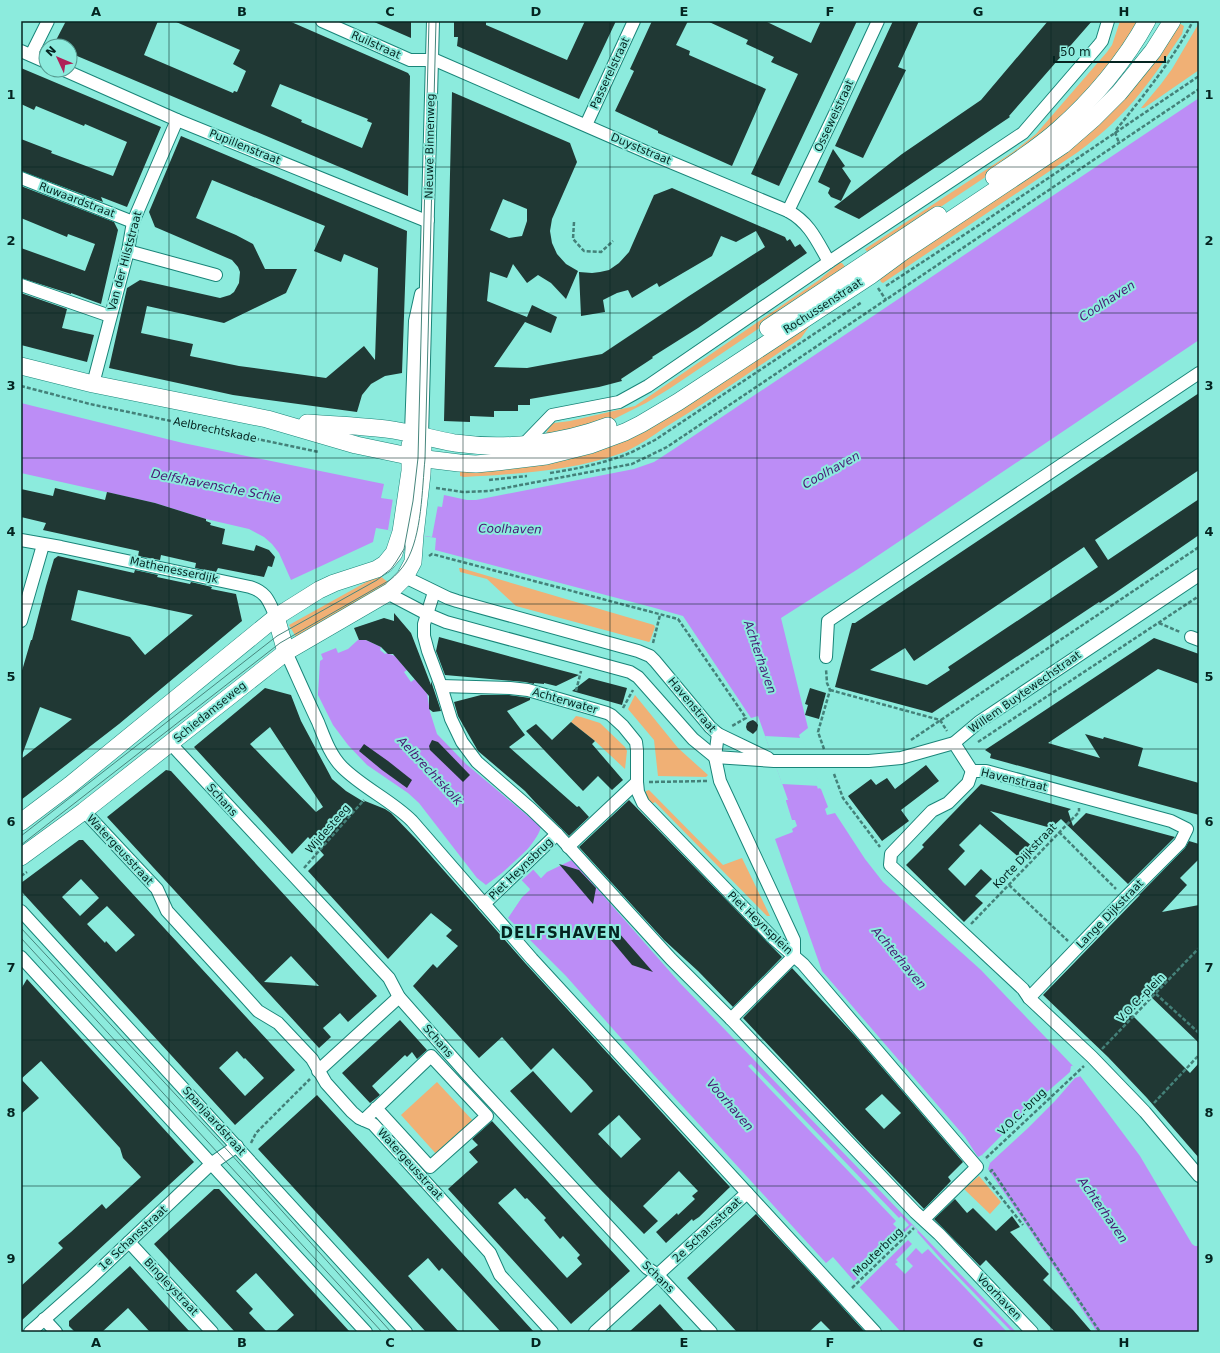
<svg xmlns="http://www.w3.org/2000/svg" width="1220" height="1353" viewBox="0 0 1220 1353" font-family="'DejaVu Sans',sans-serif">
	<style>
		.green { fill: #f0b075 }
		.water { fill: #bc8df6 }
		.pier { fill: #8cebdd }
		.building { fill: #203834; fill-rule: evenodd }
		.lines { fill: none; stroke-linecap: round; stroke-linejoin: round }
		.street-casing { stroke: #198579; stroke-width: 14 }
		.secondary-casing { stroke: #198579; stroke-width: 18 }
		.path { stroke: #448179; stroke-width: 2.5; stroke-dasharray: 4 2; stroke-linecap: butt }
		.street { stroke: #fff; stroke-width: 12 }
		.secondary { stroke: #fff; stroke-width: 17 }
		.tram { stroke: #47867d; stroke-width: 1 }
		.grid { fill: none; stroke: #042420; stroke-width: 1; stroke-opacity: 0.55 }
		.labels { text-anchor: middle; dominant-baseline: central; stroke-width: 4; stroke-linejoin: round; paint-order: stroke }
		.street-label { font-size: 11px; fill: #042420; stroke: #8cebdd }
		.water-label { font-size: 12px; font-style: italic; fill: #481773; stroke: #8cebdd }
		.district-label { font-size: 15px; font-weight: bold; letter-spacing: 1px; fill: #042420; stroke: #8cebdd }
		.neatline { fill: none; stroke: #042420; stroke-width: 1.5 }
		.grid-label { font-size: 13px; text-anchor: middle; font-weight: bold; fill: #042420 }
	</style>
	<rect width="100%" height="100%" fill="#8cebdd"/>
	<g class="green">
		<polygon points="1120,21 1141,21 1125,45 1079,102 1014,158 888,242 868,253 865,249 1013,152 1036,134 1107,52 1112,45"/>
		<path d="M1179 23 1184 26 1182 34C1169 53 1156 74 1141 92 1123 115 1102 134 1078 152L883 283 881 282 879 277 1071 145Z"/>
		<polygon points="1199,23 1199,70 1144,108 1141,108 1161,84 1172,69"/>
		<polygon points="839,263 842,263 847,269 669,389 646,403 608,422 547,435 546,433 551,425 554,423 570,421 635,406 819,280"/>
		<path d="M811 324 801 338C757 367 714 398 669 425 653 435 637 448 619 454 572 471 514 474 464 477L460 476V472L464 469 581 453Z"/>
		<polygon points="459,568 461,568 654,625 655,627 650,641 649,642 516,606 487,579 460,572"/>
		<polygon points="379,575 390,584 296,637 289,625"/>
		<polygon points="635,695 678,748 708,775 706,777 658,776 654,740 628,709"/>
		<polygon points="576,716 581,717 600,723 625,747 627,751 625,769 595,741 571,722"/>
		<polygon points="649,790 723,865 742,858 770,916 767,916 655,802 652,804 646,796 646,791"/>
		<polygon points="437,1082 475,1123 438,1156 401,1115"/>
		<polygon points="979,1176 1001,1202 990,1214 964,1189"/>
	</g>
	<g class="water">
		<polygon points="1199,98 1199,340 858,569 781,618 808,728 799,735 818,789 819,788 821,789 828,807 825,809 827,815 835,813 865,859 883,882 981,970 1072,1065 1140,1156 1192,1244 1195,1246 1199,1246 1199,1332 1097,1332 1025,1223 988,1169 990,1163 982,1155 978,1157 965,1137 822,971 775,839 793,832 792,829 797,826 795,820 792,820 786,801 786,800 788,800 758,716 751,718 683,616 655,608 435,550 436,538 376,528 373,542 291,580 279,553 272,544 264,537 249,529 206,519 155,503 21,473 21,403 183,443 384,484 381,498 442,507 444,495 467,500 476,500 634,469 654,462 677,447"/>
		<path d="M359 639 366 640 381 647 380 650 385 654 387 653 395 656 407 670 404 672 411 682 415 679 421 683 426 693H427L430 712 437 734 466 764 541 827C538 838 529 848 521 856L539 876 541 878 547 872 572 860 679 982 1016 1332H901L853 1280 833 1257 826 1263 652 1073 566 976 508 918 522 897 530 889 509 867 501 874 486 885 477 878 419 803 408 793 367 765 348 745 333 725 318 695 320 661 323 659 321 654 336 648 338 653 348 649Z"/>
	</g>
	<g class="pier">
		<polygon points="393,498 438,505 432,537 388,530"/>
		<polygon points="765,736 802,738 820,786 782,784"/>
		<polygon points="541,827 543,827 541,833 531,849 524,856 533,867 541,874 546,870 571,858 574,858 547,871 541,878 534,869 521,881 530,890 522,897 507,919 507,917 521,896 527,890 508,870 503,876 488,886 485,886 501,874 529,848 540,832"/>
		<polygon points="751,1064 899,1218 901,1216 909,1225 901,1232 893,1224 896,1221 748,1066"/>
		<polygon points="1071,1066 1073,1066 1081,1076 1075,1078 1055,1101 1027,1129 990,1163 982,1155 1032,1105 1070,1072"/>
		<polygon points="912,1225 918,1231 917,1232 942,1260 1012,1332 1007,1332 928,1249 922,1254 916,1248 906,1259 913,1266 905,1274 895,1264 898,1262 896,1260 912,1244 908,1240 859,1288 853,1282"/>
	</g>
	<g class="building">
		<path d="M66 21H158L144 55 233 93 234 91 237 92 246 71 233 64 240 50 174 21H289L408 73 410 76 408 196 70 53V46H53ZM280 84 368 119 367 121 372 123 362 148 301 122 302 120 271 106Z"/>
		<polygon points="372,21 411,21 411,38"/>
		<polygon points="454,21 486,21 486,25 567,60 585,21 616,21 579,99 457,46 458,37 454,37"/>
		<polygon points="652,21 688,21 676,45 690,51 689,55 766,89 732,166 658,133 658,131 615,111 634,71 630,69"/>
		<polygon points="707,21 765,21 811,43 821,21 857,21 779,186 751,174 798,74 771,62 774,57 746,44 748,40"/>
		<polygon points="893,21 919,21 898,67 906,70 863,158 835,146"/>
		<polygon points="1048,21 1092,21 1009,116 1010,117 859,219 834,207 902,154 981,100"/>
		<polygon points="21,68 161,127 127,207 101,197 103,202 21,171 21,139 52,151 51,153 113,176 127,142 85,124 84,126 36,106 34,110 21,104"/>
		<path d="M452 92 570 143 577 162 552 219 550 231 552 243 557 254 566 264 578 271 566 299 551 283 538 275 527 283 513 264 507 278 490 272 487 301 527 317 532 305 557 317 551 333 525 322 494 367 527 368 602 354 689 296 765 247 756 231 736 242 721 236 712 256 659 287 657 283 632 298 628 290 617 293 603 300 605 312 581 316 579 272 592 273 600 272 609 270 619 263 629 252 654 195 672 188 785 237 787 241 790 239 795 247 800 244 807 253 698 328 652 357 653 358 621 379 622 381 599 387 530 399V405H518V411H494V417L470 416V422L444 421ZM503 199 527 209V221L522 236 509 238 490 230Z"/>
		<path d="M181 136 407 231 402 373 385 376 371 384 362 395 357 412 233 395 109 368 127 288 140 280 220 298 230 295 234 292 239 283 240 272 238 267 232 260 155 227 149 212ZM212 180 325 226 314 251 341 262 344 254 378 268 375 360 364 346 326 378 239 366 190 356 193 344 141 333 147 306 224 323 286 293 297 269H265L253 244 236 235 196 218Z"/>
		<polygon points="833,149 845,166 842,168 851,181 841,201 831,197 828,193 830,188 818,182"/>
		<polygon points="21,186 114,222 118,230 101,304 71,293 71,294 21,278 21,248 85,271 95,244 68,234 67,237 21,218"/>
		<polygon points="21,293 67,309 62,328 94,335 87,362 21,345"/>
		<path d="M1199 393V470L1095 540 1108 560 1199 499V535L1115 593 1100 603 1099 602 932 713 835 687 852 623H855ZM1084 547 1098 567 948 667 950 670 927 685 870 670 905 648 914 661Z"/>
		<polygon points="55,488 105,500 107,492 155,503 206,519 206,521 211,523 210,525 225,529 222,544 254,551 256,545 269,550 275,557 272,567 268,566 264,577 218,568 216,572 195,568 196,563 161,555 160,560 138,556 139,551 43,530 46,523 21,517 21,489 53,496"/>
		<path d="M58 556 134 573 135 570 158 575 157 577 190 584 191 582 212 587 211 589 236 594 242 621 119 724 21 800V759L72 719 40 707 22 755H21V674L31 640H32L46 586 54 559ZM78 590 131 602 193 615 145 655 130 637 71 620Z"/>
		<polygon points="394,613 411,633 431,685 431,681 441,711 433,712 429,709 429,696 393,654 388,654 381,647 366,640 359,640 354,628 384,618 394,621"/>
		<polygon points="439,637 545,666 579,675 556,686 544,683 544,684 534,683 534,684 525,682 445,675 436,651"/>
		<polygon points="1154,638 1199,654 1199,684 1158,669 1048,743 1100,758 1085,734 1103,739 1104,737 1143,748 1138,766 1199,783 1199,815 990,758 991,754 985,750"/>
		<polygon points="589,678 627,688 622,705 572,691"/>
		<path d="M265 688 291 695 301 721 332 779 346 791 364 802 365 801 385 809 391 813 417 840 526 964 730 1187 699 1217 693 1221 692 1219 666 1243 656 1232 677 1213 678 1215 695 1199 692 1196 698 1191 679 1171 643 1206 658 1221 644 1234 595 1184 510 1091 533 1071 571 1113 593 1091 586 1083 553 1048 531 1070 502 1037 479 1058 413 986 433 964 437 968 458 946 446 936 452 930 431 913 388 959 308 871 324 855 308 837 292 854 194 747ZM270 727 323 807 316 812 250 744ZM619 1115 641 1139 621 1158 598 1134Z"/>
		<polygon points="810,688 826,693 819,719 805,715 808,705 805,704"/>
		<polygon points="481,695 509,695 530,698 530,700 507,711 525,735 509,747 577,807 579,806 589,817 569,836 535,802 525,791 478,751 458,716 454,702"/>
		<polygon points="753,720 756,722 758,725 757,730 753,734 747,730 746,727 747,723 750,721"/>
		<polygon points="571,722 595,741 592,744 623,780 612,790 598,776 583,791 526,731 536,724 552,740"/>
		<polygon points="432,740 438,742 470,775 463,782 430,750 429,746"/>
		<polygon points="364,744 388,761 412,780 407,788 382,770 359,751"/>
		<polygon points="926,765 939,781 901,810 909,821 882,841 848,796 871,779 876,785 887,778 895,789"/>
		<path d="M166 770 171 771 377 996 348 1022 340 1013 323 1028 331 1037 319 1048 107 817ZM291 956 319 986 264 982Z"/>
		<polygon points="981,784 1071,809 1068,811 1073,826 1086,813 1175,837 1128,884 1061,819 1051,828 990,811 1033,847 1021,859 980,824 959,845 965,851 948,869 965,886 981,869 992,879 975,896 983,903 964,922 906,865 924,847 922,845"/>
		<polygon points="629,800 782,957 733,1007 698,971 664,940 579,847"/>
		<path d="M79 840H83L295 1070 235 1125 21 891V883ZM81 879 99 898 80 916 62 897ZM107 906 135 935 116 952 106 941 105 943 87 924ZM237 1051 244 1059 245 1058 264 1078 245 1096 219 1068Z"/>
		<polygon points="1189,841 1199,844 1199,859 1180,878 1187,885 1162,912 1199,905 1199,1043 1148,994 1130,1013 1190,1073 1199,1063 1199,1158 1147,1098 1108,1057 1043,995 1140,895 1139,895 1185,848"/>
		<polygon points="559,864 579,870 596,888 593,904"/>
		<polygon points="619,933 653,972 632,965 611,940"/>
		<path d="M792 968 856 1037 963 1162 948 1177 951 1181 924 1209 865 1148 743 1018ZM882 1094 901 1113 884 1129 865 1109Z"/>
		<polygon points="27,979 194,1162 21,1321 21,1286 63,1248 58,1243 71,1232 102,1204 106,1209 141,1177 123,1158 120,1148 41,1061 21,1079 39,1098 21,1114 21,989"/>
		<polygon points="400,1020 427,1050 417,1059 412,1052 407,1057 405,1055 372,1086 380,1095 370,1103 342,1073"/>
		<polygon points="317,1095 420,1207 534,1332 501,1332 442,1268 439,1271 428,1258 408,1276 459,1332 426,1332 258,1149"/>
		<path d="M492 1121 630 1271 571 1324 448 1189 478 1162 469 1152 478 1145 472 1139ZM515 1188 525 1199 527 1198 546 1218 544 1220 560 1239 563 1236 580 1255 577 1258 582 1264 567 1278 498 1203Z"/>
		<polygon points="214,1189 219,1189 350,1332 275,1332 294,1315 256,1273 236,1291 253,1309 249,1313 267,1332 235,1332 154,1244"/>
		<polygon points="955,1199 967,1213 973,1208 996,1231 1012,1216 1020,1227 1010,1232 1049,1274 1043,1280 1073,1310 1092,1332 1055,1332 986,1260 980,1266 934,1219"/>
		<polygon points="756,1214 824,1287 865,1332 832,1332 821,1321 809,1332 737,1332 687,1278"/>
		<polygon points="130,1266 178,1319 190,1332 150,1332 128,1308 102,1332 75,1332 69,1326 69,1321"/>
		<polygon points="660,1304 685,1332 629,1332"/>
	</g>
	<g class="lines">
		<g class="street-casing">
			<g id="street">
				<path d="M322 21 410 60H435L651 154 788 211C810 223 817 241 829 262"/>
				<polyline points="21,51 46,62"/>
				<polyline points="31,55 48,21"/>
				<polyline points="64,70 177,120 424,220 428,220"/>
				<polyline points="586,125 634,21"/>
				<polyline points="21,178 133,222"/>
				<polyline points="788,211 840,103 878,21"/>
				<polyline points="128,251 216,275"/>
				<polyline points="21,285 110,316"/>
				<polyline points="93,384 128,251 133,222 177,120"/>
				<polyline points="411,433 415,321 421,294"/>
				<polyline points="422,436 433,21"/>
				<polyline points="523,445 552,415 619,402 648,386 829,262 1023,133 1098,46 1102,41 1108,21"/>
				<path d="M21 540 61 547 250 587C267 592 269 602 276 617"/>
				<polyline points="405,577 448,598 457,601 638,651 650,656 655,661 710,727 718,734 768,758"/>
				<polyline points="434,592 424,624 424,636 428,651 441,686 451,719 462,742 477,762 531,809 557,834 671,959 731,1019 915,1212 939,1234 1032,1332"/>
				<polyline points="387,593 427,614 446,622 630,672 638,677 693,739 715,757 774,761 869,761 901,758 954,743 979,722 1199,575"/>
				<polyline points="21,621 43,545"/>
				<polyline points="1191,637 1199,640"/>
				<path d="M286 652C297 676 307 699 318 722 324 737 330 755 342 767 363 788 391 800 412 821L532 959 875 1332"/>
				<polyline points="826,657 828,621 1199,373"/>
				<polyline points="441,686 510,688 528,690 607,713 611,715 623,726 636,742 637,750 637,782 638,792 643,803 774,939 803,964 977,1167 924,1219"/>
				<polyline points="718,734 715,757 720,781 794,940 794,956"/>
				<polyline points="954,743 972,771"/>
				<polyline points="171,744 389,978 399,997 468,1075 647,1268 658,1275 711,1332"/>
				<polyline points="972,771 968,783 948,803 932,811 891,854 890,865 1023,989 1029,998 1092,1057 1145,1112 1199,1176"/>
				<polyline points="972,771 986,771 1171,821 1187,829 1180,843 1125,898 1029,998"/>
				<polyline points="84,811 157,889 167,911 221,970 258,1011 278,1023 312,1059 326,1083 352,1112 359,1118 373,1124 490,1253 500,1275 552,1332"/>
				<polyline points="568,847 637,782"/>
				<polyline points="484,904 557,834"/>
				<polyline points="21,911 406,1332"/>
				<polyline points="21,957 366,1332"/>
				<polyline points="731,1019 794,956"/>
				<polyline points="318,1071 399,997"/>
				<polyline points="364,1120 431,1056 487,1116 430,1167 376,1108"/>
				<polyline points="129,1242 212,1332"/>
				<polyline points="44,1319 56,1332"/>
				<polyline points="30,1332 91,1278 211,1164 237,1146"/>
				<polyline points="595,1332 747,1193"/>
			</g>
		</g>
		<g class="secondary-casing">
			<g id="secondary">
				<path d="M994 177C1016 162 1039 147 1058 130 1092 100 1126 60 1147 21"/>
				<polyline points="768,328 938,215"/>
				<polyline points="21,366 93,384 267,419 356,445 418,458 459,463 476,464 497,462 546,456 590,445 625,432 641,424 678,402 870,276 904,251 1063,145 1094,118 1119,93 1153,51 1172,21"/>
				<path d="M307 423C333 425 360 426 386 429 410 432 432 439 455 443 505 450 561 444 608 426"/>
				<polyline points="276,617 286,652"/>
				<polyline points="21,822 70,785 276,617 319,590 334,583 377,569 385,564 394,553 401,532 410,471 410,445"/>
				<polyline points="21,857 84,811 286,652 391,591 405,577 413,562 415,535 422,474 423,448"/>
			</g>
		</g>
		<g class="path">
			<path d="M1116 130C1144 95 1172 61 1193 21"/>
			<polyline points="1115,132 1119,143"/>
			<polyline points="574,222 573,239 584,251 601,252 613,241"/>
			<polyline points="886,286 979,225 1199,76"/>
			<polyline points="878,288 886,300"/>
			<polyline points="21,386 90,404 319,452"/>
			<path d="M550 473C576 469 600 464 625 455 635 451 645 445 655 440L862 302"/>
			<polyline points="489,480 527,476"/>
			<polyline points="436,488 463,492 489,491 632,464 667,447 1199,89"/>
			<polyline points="429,556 432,554 678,619 746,718 732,726"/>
			<polyline points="1159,623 1180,632"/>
			<polyline points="653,643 660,615"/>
			<polyline points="830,690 940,720 947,731"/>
			<polyline points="576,691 581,671"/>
			<polyline points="623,708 633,690"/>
			<polyline points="911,740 1199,547"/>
			<polyline points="978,742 1199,596"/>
			<polyline points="824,749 818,732 830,690 827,683 826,669"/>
			<polyline points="834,774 843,798 880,847"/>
			<polyline points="649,782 708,781"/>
			<polyline points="1059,832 1116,889"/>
			<polyline points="304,868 364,800"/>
			<polyline points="21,876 27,872"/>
			<polyline points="1009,885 1068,941"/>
			<polyline points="971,924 1079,812 1079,808"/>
			<polyline points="1156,994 1199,1033"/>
			<polyline points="1102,1049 1199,948"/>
			<polyline points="1154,1103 1199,1055"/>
			<polyline points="251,1143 256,1133 310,1079"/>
			<polyline points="986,1158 1084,1066"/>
			<polyline points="990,1172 992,1170 1100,1332"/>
			<polyline points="985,1177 1023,1225"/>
			<polyline points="852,1288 914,1228"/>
		</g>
		<use href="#street" class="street"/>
		<use href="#secondary" class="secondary"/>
		<g class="tram">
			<polyline points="21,836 277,636 377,580 391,569 396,562 404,549 413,501 418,458 429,21"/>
			<path d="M21 845 280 643 390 580C396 575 402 569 406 562 422 535 422 489 425 459L436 21"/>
			<polyline points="21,928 229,1152 391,1332"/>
			<polyline points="21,938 382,1332"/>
		</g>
	</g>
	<path class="grid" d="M169 21V1332M316 21V1332M463 21V1332M610 21V1332M757 21V1332M904 21V1332M1051 21V1332M21 167H1199M21 313H1199M21 458H1199M21 604H1199M21 749H1199M21 895H1199M21 1040H1199M21 1186H1199"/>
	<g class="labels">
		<g class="street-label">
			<text transform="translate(376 45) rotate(24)">Ruilstraat</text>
			<text transform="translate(610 73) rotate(-65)">Passerelstraat</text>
			<text transform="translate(834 116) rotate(-65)">Osseweistraat</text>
			<text transform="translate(430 146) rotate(-89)">Nieuwe Binnenweg</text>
			<text transform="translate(245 147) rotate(22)">Pupillenstraat</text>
			<text transform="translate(641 149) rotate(23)">Duyststraat</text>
			<text transform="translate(77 200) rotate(21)">Ruwaardstraat</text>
			<text transform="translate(125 261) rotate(-75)">Van der Hilststraat</text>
			<text transform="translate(823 306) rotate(-33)">Rochussenstraat</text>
			<text transform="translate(215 430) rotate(12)">Aelbrechtskade</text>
			<text transform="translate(174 570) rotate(12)">Mathenesserdijk</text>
			<text transform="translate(1025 692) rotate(-35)">Willem Buytewechstraat</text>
			<text transform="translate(565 701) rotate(16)">Achterwater</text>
			<text transform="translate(692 705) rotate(50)">Havenstraat</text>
			<text transform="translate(210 712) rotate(-39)">Schiedamseweg</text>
			<text transform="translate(1014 780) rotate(13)">Havenstraat</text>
			<text transform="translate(222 800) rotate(48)">Schans</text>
			<text transform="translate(328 829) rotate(-49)">Wijdesteeg</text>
			<text transform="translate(120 850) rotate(47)">Watergeusstraat</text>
			<text transform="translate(1025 856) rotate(-46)">Korte Dijkstraat</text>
			<text transform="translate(521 869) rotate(-44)">Piet Heynsbrug</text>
			<text transform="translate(1110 914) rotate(-46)">Lange Dijkstraat</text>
			<text transform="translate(760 923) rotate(44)">Piet Heynsplein</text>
			<text transform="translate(1141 998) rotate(-46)">V.O.C.-plein</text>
			<text transform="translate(438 1041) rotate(49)">Schans</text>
			<text transform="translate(1022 1112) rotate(-44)">V.O.C.-brug</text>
			<text transform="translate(214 1121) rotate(48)">Spanjaardstraat</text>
			<text transform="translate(410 1164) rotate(48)">Watergeusstraat</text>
			<text transform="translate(707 1230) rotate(-43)">2e Schansstraat</text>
			<text transform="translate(133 1238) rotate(-43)">1e Schansstraat</text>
			<text transform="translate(878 1252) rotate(-44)">Mouterbrug</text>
			<text transform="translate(658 1277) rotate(44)">Schans</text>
			<text transform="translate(171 1287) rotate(47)">Bingleystraat</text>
			<text transform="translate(999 1297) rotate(46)">Voorhaven</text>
		</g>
		<g class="water-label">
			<text transform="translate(1107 301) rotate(-33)">Coolhaven</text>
			<text transform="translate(831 470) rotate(-29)">Coolhaven</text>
			<text transform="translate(216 486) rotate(11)">Delfshavensche Schie</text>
			<text transform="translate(510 529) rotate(1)">Coolhaven</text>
			<text transform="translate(760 657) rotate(71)">Achterhaven</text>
			<text transform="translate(430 771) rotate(47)">Aelbrechtskolk</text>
			<text transform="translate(899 958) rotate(50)">Achterhaven</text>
			<text transform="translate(730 1105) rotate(49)">Voorhaven</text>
			<text transform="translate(1103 1210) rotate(55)">Achterhaven</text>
		</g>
		<g class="district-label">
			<text x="561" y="933">DELFSHAVEN</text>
		</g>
	</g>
	<rect width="1220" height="1353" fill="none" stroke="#8cebdd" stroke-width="44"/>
	<g transform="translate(58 58) rotate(314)"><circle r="19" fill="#8cebdd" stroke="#569b91"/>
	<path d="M0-3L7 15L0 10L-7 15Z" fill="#af2058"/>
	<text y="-6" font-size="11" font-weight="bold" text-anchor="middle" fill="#042420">N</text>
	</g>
	<path d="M1054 56v6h111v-6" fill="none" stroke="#042420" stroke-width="2"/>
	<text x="1060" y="56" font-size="12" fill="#042420" stroke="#8cebdd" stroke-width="3" paint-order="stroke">50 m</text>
	<rect x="22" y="22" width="1176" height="1309" class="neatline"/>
	<g class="grid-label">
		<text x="96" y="16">A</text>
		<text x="242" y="16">B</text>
		<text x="390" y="16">C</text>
		<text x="536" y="16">D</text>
		<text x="684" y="16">E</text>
		<text x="830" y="16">F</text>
		<text x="978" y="16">G</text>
		<text x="1124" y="16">H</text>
		<text x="11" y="99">1</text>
		<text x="1209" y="99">1</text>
		<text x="11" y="245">2</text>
		<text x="1209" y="245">2</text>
		<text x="11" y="390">3</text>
		<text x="1209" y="390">3</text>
		<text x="11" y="536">4</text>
		<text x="1209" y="536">4</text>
		<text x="11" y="681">5</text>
		<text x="1209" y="681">5</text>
		<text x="11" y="826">6</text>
		<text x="1209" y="826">6</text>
		<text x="11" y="972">7</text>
		<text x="1209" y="972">7</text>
		<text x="11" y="1117">8</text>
		<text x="1209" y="1117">8</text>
		<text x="11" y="1263">9</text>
		<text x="1209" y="1263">9</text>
		<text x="96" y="1347">A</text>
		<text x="242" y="1347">B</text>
		<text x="390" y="1347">C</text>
		<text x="536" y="1347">D</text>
		<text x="684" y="1347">E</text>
		<text x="830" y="1347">F</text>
		<text x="978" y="1347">G</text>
		<text x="1124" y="1347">H</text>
	</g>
</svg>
